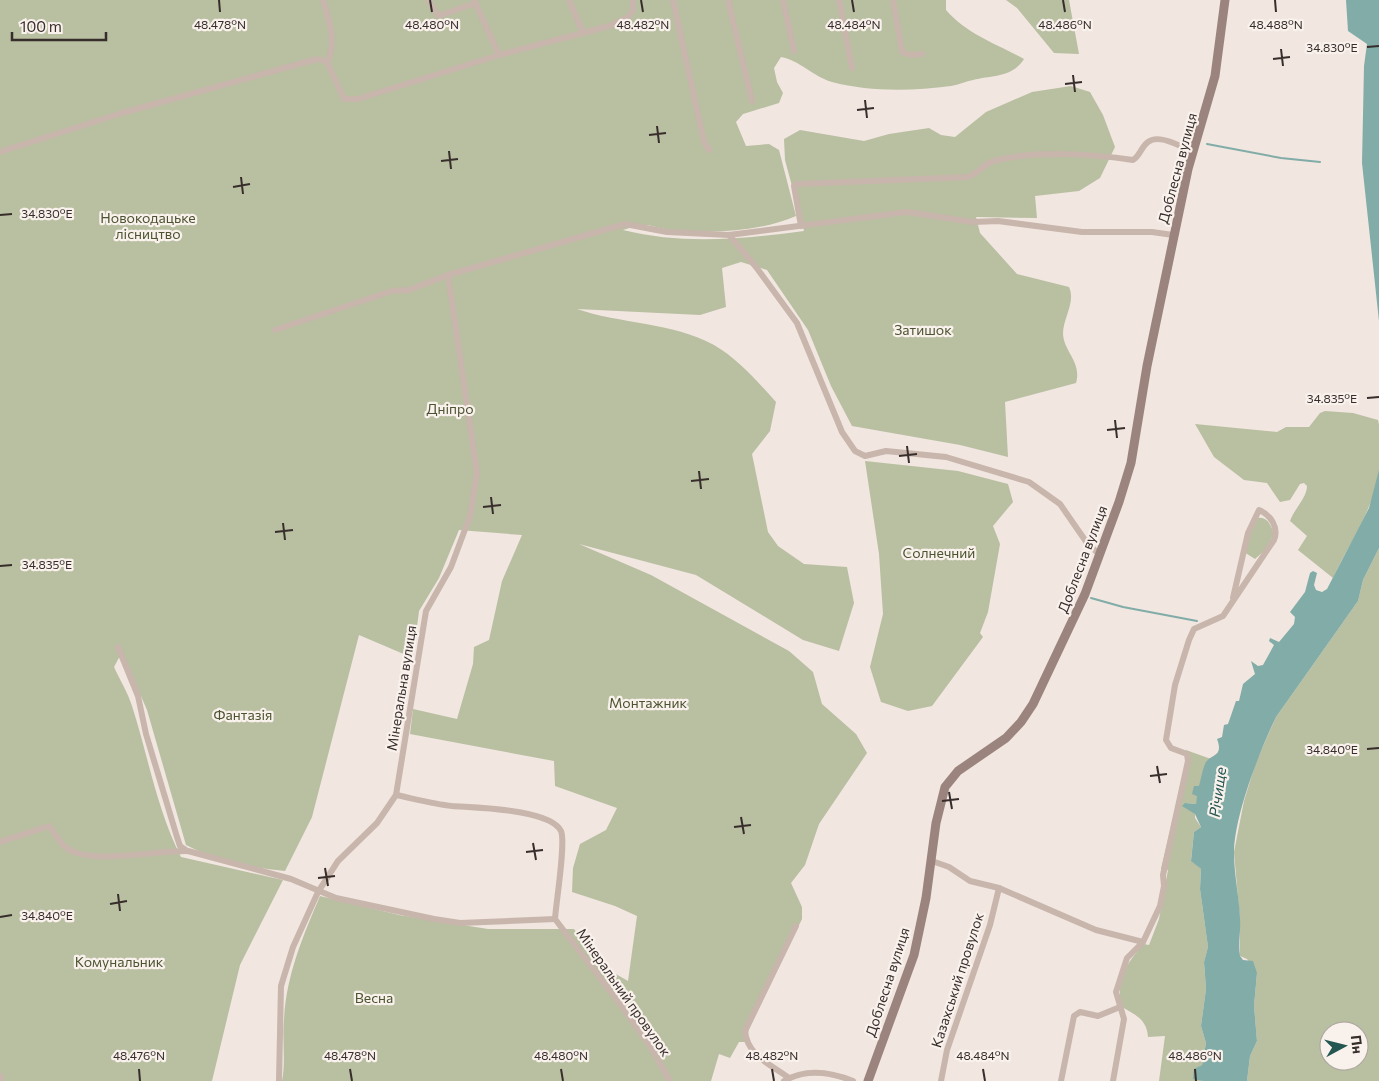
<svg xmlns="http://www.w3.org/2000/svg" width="1379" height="1081" viewBox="0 0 1379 1081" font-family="Commissioner,sans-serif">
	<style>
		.green { fill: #b9bfa1; fill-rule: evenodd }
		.water { fill: #81aca7 }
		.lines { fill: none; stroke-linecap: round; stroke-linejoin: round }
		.stream { stroke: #81aca7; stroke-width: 2 }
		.street { stroke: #c8b5ac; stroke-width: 6 }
		.secondary { stroke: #9c847e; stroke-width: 9 }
		.ticks { fill: none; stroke: #372d2b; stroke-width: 2 }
		.labels { text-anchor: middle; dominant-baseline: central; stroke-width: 4.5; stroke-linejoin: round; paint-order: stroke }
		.street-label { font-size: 14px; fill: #372d2b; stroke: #f9f1ec }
		.park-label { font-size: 14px; fill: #4c5330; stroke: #f9f1ec }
		.water-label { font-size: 15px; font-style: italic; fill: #235551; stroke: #f9f1ec }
		.ticks-label { font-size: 12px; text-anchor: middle; fill: #372d2b; stroke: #f9f1ec; stroke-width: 4.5; stroke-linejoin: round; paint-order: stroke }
	</style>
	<rect width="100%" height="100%" fill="#f1e6e0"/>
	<g class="green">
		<path d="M0 0H946V10C968 35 995 43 1024 59 1012 78 992 75 973 80 966 81 959 85 951 86 912 91 870 92 832 82 814 77 799 60 781 57L774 68 777 82 783 93 779 103 743 114 736 122 746 146 769 144 779 150 796 216C759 232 712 234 671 230 646 226 650 221 623 230 683 245 743 239 804 231L785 160 784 139 800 130 864 141 889 134 929 128 941 135 955 137 986 112 1032 92 1071 86 1090 92 1103 115 1115 147 1100 178 1079 191 1035 196 1037 218 976 217 980 233 1017 274 1069 287C1076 303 1063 317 1063 334 1064 352 1082 362 1076 383L1005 402 1008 457 960 445 852 426 831 386 808 330 767 270 741 262 722 268 726 307 700 315 577 309C620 324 672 322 714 345 737 358 758 382 776 402L770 431 752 454 768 532 778 546 804 564 847 567 854 603 839 651 803 640 696 575 579 544 651 575 789 651 813 672 822 704 856 734 867 753 819 824 805 865 791 883 802 907V919L749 1029 746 1042H739L730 1058 719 1054 711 1081H282C286 1061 282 1040 284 1020 286 976 303 936 320 896L399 915 488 929H574L600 965 628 981 637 916 615 906 572 892 573 868 580 844 606 830 617 808 555 786 554 761 410 734 413 709 457 719 473 664 474 647 489 640 502 581 522 535 459 530 439 578 419 611 413 658 359 635 312 817 285 871C251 868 216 861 186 845L147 710 122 652 114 667C120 680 128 693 132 706 148 756 157 810 181 857L283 880 240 965 212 1081H0Z"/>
		<polygon points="1006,0 1069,0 1079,54 1054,53 1017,8"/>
		<path d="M1325 411 1353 413 1378 420 1379 425C1379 440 1379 457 1379 472 1373 511 1349 543 1333 578L1298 550 1307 536 1290 521C1294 509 1307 498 1307 486L1304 483 1300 484 1290 500 1280 502 1267 483 1244 480 1214 457 1195 424 1277 432 1286 427H1309L1320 413Z"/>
		<polygon points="865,461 958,471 1008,484 1013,502 993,526 1000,544 988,612 980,633 983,637 932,706 908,711 881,702 870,667 883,614 879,554"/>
		<path d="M1257 518C1268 516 1271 526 1274 534L1265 550 1255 559 1244 552 1250 532Z"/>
		<path d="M1379 548V1081H1247L1250 1056 1257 1041 1254 1006 1257 973 1247 959 1240 956V920L1234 852 1244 801 1256 762 1276 717 1358 601 1363 580ZM1329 1031H1359V1061H1329Z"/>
		<path d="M1186 750 1211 759 1207 761 1196 804 1185 803 1195 814V818L1201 827 1194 832 1191 860 1201 869 1200 889 1208 947 1204 962 1206 989 1201 1026 1206 1043 1202 1065 1199 1067 1198 1079 1203 1081H1159L1165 1036 1148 1037C1147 1020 1136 1015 1122 1007 1115 981 1126 963 1144 944L1149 945 1159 919 1168 870 1161 869 1186 761Z"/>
	</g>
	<g class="water">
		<polygon points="1346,0 1379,0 1379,321 1362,163 1364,66 1367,44 1348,31"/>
		<path d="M1379 470V548L1363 580 1358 601 1276 717C1260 750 1234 816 1234 853 1234 874 1239 896 1240 918 1241 931 1238 943 1240 956L1243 960 1253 961 1257 973 1254 1006 1257 1041 1250 1056 1247 1081H1203L1193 1079 1194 1069 1202 1065 1206 1043 1201 1026 1206 989 1204 962 1208 947 1200 889 1201 869 1191 861 1194 832 1201 827 1195 814 1182 806 1185 803 1196 804 1197 796 1192 794 1194 786H1199C1201 779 1203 767 1206 762 1211 754 1224 757 1217 739L1222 737 1224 725 1228 724 1236 701H1239L1243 684 1255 674 1251 661 1258 666 1263 665 1274 645 1269 641 1270 638 1279 642 1294 624 1295 617 1290 612 1305 592 1310 573 1313 571 1317 573 1314 585 1316 590 1322 592 1327 589 1369 508Z"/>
	</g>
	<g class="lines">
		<g class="stream">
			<polyline points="1207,144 1281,158 1320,162"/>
			<polyline points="1091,598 1123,607 1197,621"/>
		</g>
		<g class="street">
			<path d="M323 0C329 19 337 43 327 62"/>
			<polyline points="428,0 438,16 476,3"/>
			<polyline points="474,0 499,55"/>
			<polyline points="569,0 583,33"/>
			<polyline points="673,0 704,142 709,150"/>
			<polyline points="728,0 752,101"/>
			<polyline points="783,0 794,51"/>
			<polyline points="839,0 852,68"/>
			<polyline points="893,0 902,52 911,55 922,54"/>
			<polyline points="0,152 122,113 317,59 327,62 344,99 358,99 499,55 609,26 627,18 633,10 633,0"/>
			<path d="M801 226 794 186 798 184 968 177C979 173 983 164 994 161 1032 150 1094 154 1133 160 1140 156 1141 147 1148 142 1159 133 1183 147 1193 153"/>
			<polyline points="729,235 756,267 797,323 842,432 855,451 865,456 886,451 946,457 1029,482 1060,504 1087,543 1099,554"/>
			<polyline points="275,330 392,291 409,290 448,275 625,224 667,232 729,235 907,212 973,222 998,221 1082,232 1152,232 1173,235"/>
			<polyline points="118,647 138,696 146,734 177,837 180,846 187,851"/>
			<path d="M396 795C415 799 434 804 452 806 476 808 550 809 561 831 566 842 556 903 555 919L617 1000 650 1046 670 1081"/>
			<path d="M0 842 49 826C56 833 58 843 68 849 93 865 158 850 188 851L291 879 336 898 434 919 460 923 555 919"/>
			<polyline points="932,861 949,867 970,881 999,888 1096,930 1143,942"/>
			<polyline points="0,1076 2,1081"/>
			<path d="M789 1078C772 1065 747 1056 745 1031L796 926"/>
			<polyline points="279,1081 281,986 293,947 318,892 338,861 377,823 396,795 426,611 451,567 470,516 477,473 448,275"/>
			<path d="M784 1081C806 1068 831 1072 853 1081"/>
			<polyline points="941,1081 947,1050 990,925 999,888"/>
			<polyline points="1061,1081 1074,1016 1080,1012 1098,1016 1120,1007"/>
			<path d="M1113 1081 1124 1019 1116 992 1127 958 1143 942 1160 906 1164 886 1163 875 1188 761 1187 754 1171 748 1166 740 1175 685 1189 640 1194 629 1223 616 1274 540C1279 528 1271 515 1259 510L1248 533 1233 598"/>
		</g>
		<polyline class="secondary" points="868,1081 914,955 926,898 936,823 945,787 958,771 1006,738 1021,722 1033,704 1085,594 1119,502 1131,463 1147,366 1188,169 1215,76 1225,0"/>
	</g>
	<path class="ticks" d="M219 0 220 12M430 0 432 12M641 0 643 12M852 0 854 12M1063 0 1065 12M1275 0 1276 12M1367 47 1379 46M1281 49 1283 66M1273 59 1290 57M1073 75 1075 92M1065 84 1082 82M865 100 867 118M857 110 874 108M657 126 659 143M649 135 666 133M449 151 451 169M441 161 458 159M241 177 243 194M233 187 250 184M0 215 12 214M1367 398 1379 397M1115 420 1117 438M1107 430 1125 428M907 446 909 463M899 456 917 454M699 471 701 489M691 481 709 479M491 497 493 514M483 507 501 505M283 523 285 540M275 532 293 530M0 566 12 565M1367 749 1379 748M1157 766 1160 783M1150 776 1167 774M949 792 952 809M942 801 959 799M741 817 744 834M734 827 751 825M533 843 536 860M526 852 543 850M325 868 328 886M318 878 335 876M118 894 120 911M110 904 127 901M0 917 12 915M139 1069 140 1081M350 1069 352 1081M561 1069 563 1081M772 1069 774 1081M983 1069 985 1081M1195 1069 1196 1081"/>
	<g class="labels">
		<g class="street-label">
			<text transform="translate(1177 168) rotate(-75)">Доблесна вулиця</text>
			<text transform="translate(1082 559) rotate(-69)">Доблесна вулиця</text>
			<text transform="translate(401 688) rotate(-81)">Мінеральна вулиця</text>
			<text transform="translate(957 980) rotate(-72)">Казахський провулок</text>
			<text transform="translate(887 982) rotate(-72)">Доблесна вулиця</text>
			<text transform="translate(624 992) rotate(55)">Мінеральний провулок</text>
		</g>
		<g class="park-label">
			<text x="148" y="217">Новокодацьке<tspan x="148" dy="16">лісництво</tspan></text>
			<text x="923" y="329">Затишок</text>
			<text x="450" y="408">Дніпро</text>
			<text x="939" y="552">Солнечний</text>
			<text x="648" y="702">Монтажник</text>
			<text x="243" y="714">Фантазія</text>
			<text x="119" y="961">Комунальник</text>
			<text x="374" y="997">Весна</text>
		</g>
		<g class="water-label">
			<text transform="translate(1217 792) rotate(-82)">Річище</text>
		</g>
	</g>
	<g class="ticks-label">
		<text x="220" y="29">48.478°N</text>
		<text x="432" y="29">48.480°N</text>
		<text x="643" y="29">48.482°N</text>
		<text x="854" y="29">48.484°N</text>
		<text x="1065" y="29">48.486°N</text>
		<text x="1276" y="29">48.488°N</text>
		<text x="1332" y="52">34.830°E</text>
		<text x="47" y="218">34.830°E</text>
		<text x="1332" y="403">34.835°E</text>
		<text x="47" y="569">34.835°E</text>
		<text x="1332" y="754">34.840°E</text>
		<text x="47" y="920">34.840°E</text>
		<text x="139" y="1060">48.476°N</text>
		<text x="350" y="1060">48.478°N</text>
		<text x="561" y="1060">48.480°N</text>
		<text x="772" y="1060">48.482°N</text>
		<text x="983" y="1060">48.484°N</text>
		<text x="1195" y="1060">48.486°N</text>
	</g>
	<g transform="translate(1344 1046) rotate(83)"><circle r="24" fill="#f9f1ec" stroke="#aba39f"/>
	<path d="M0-4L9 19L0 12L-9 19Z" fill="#235551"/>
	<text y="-8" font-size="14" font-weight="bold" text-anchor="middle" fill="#372d2b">Пн</text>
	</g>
	<path d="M12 32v8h94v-8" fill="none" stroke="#372d2b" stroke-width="2.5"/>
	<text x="20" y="32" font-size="15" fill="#372d2b" stroke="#f9f1ec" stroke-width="4" paint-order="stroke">100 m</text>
</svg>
